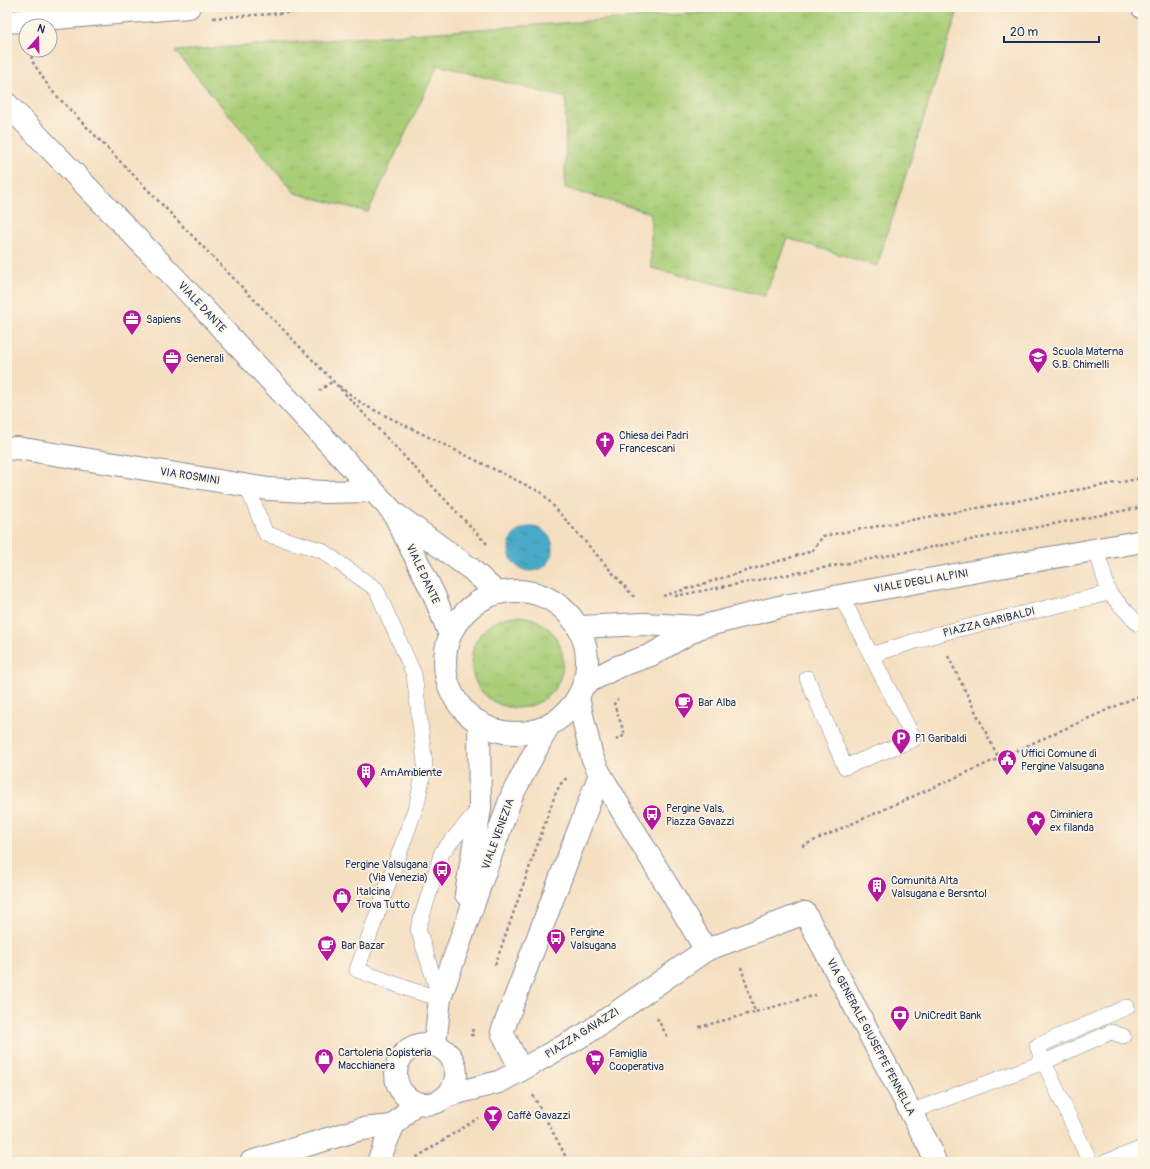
<svg xmlns="http://www.w3.org/2000/svg" width="1150" height="1169" viewBox="0 0 1150 1169" font-family="Pangolin,sans-serif">
	<style>
		.grass { fill: url(#grass-tufts); stroke: #627e6a }
		.water { fill: url(#water-ripples); stroke: #326c93 }
		.lines { fill: none; stroke-linecap: round; stroke-linejoin: round }
		.service-casing { stroke: #888790; stroke-width: 16 }
		.pedestrian-casing { stroke: #888790; stroke-width: 24 }
		.minor-casing { stroke: #888790; stroke-width: 24 }
		.tertiary-casing { stroke: #888790; stroke-width: 24 }
		.secondary-casing { stroke: #888790; stroke-width: 24 }
		.path { stroke: #888790; stroke-width: 2.5; stroke-dasharray: 3 3; stroke-linecap: butt }
		.service { stroke: #fff; stroke-width: 15 }
		.pedestrian { stroke: #fff; stroke-width: 22 }
		.minor { stroke: #fff; stroke-width: 22 }
		.tertiary { stroke: #fff; stroke-width: 22 }
		.secondary { stroke: #fff; stroke-width: 22 }
		.labels { text-anchor: middle; dominant-baseline: central; stroke-width: 3.5; stroke-linejoin: round; paint-order: stroke }
		.street-label { font-size: 11px; fill: #1b2f5e; stroke: #fcf5e5 }
		.poi-label { font-size: 11px; fill: #1b2f5e; stroke: #fcf5e5; text-anchor: start }
	</style>
	<defs>
		<pattern id="grass-tufts" width="24" height="20" patternUnits="userSpaceOnUse"><rect width="24" height="20" fill="#a9cd77"/><path d="M3 7l-1-3M5 7V3M7 7l1-3M15 17l-1-3M17 17v-4M19 17l1-3" fill="none" stroke="#91b069"/></pattern>
		<pattern id="water-ripples" width="26" height="14" patternUnits="userSpaceOnUse"><rect width="26" height="14" fill="#48aac8"/><path d="M2 4q2-2 4 0t4 0M15 11q2-2 4 0t4 0" fill="none" stroke="#3b8ba6"/></pattern>
	</defs>
	<rect width="100%" height="100%" fill="#fcf5e5"/>
	<filter id="ink" filterUnits="userSpaceOnUse"><feTurbulence type="fractalNoise" baseFrequency=".025" numOctaves="2"/><feDisplacementMap in="SourceGraphic" scale="8" xChannelSelector="R" yChannelSelector="G"/><feConvolveMatrix kernelMatrix="1 2 1 2 8 2 1 2 1" color-interpolation-filters="sRGB"/></filter>
	<filter id="wash" filterUnits="userSpaceOnUse"><feTurbulence type="fractalNoise" baseFrequency=".012" numOctaves="4" result="noise"/><feDisplacementMap in="SourceGraphic" scale="16" xChannelSelector="R" yChannelSelector="G"/><feGaussianBlur stdDeviation="0.9" result="paint"/><feColorMatrix in="noise" values="0 0 0 0 0 0 0 0 0 0 0 0 0 0 0 0 0 1.4 0 .05"/><feComposite in="paint" operator="in"/></filter>
	<g filter="url(#wash)">
		<rect width="100%" height="100%" fill="#f5dfc1"/>
		<g class="grass">
			<polygon points="783,7 959,7 877,266 787,238 765,296 651,268 651,213 565,188 566,98 438,65 368,212 295,193 175,51"/>
			<circle cx="517" cy="662" r="46"/>
		</g>
		<circle class="water" cx="531" cy="549" r="22"/>
	</g>
	<g filter="url(#ink)">
		<g class="lines">
			<g class="service-casing">
				<g id="service">
					<polyline points="247,486 266,534 321,550 376,589 414,674 425,764 417,804 357,970 414,991 440,998"/>
					<polyline points="1109,593 1138,624 1143,623"/>
					<polyline points="871,655 938,634 1109,593 1096,549"/>
					<polyline points="807,678 845,767 914,739 841,596"/>
					<polyline points="440,998 418,929 442,852 479,809"/>
					<polyline points="1123,1036 1111,1032 1044,1062 1037,1046 1127,1007"/>
					<polyline points="910,1112 1044,1062 1090,1162"/>
					<polyline points="1106,1162 1143,1148"/>
				</g>
			</g>
			<g class="pedestrian-casing">
				<polyline id="pedestrian" points="805,913 930,1148 935,1162"/>
			</g>
			<g class="minor-casing">
				<g id="minor">
					<polyline points="1143,7 1143,8"/>
					<polyline points="7,22 189,7"/>
					<polyline points="578,698 592,757 600,774 706,950"/>
					<polyline points="521,1070 502,1032 600,774"/>
					<polyline points="448,1095 499,1082 521,1070 587,1033 706,950 805,913"/>
					<polyline points="251,1162 361,1129 393,1126"/>
				</g>
			</g>
			<g class="tertiary-casing">
				<polyline id="tertiary" points="7,449 17,448 268,489 325,492 373,491"/>
			</g>
			<g class="secondary-casing">
				<g id="secondary">
					<polyline points="7,104 174,277 394,513 471,569 497,593"/>
					<polyline points="395,516 434,595 450,635"/>
					<circle cx="516" cy="662" r="71"/>
					<polyline points="579,627 644,624 700,627"/>
					<polyline points="584,684 617,667 651,655 700,627 779,607 1143,541"/>
					<polyline points="466,894 480,809 479,722"/>
					<circle cx="426" cy="1074" r="30"/>
					<polyline points="435,1045 440,998 458,947 512,795 549,725"/>
					<polyline points="378,1162 393,1126 415,1103"/>
				</g>
			</g>
			<g class="path">
				<polyline points="213,18 370,7"/>
				<polyline points="31,50 32,61 51,90 333,381 487,544"/>
				<polyline points="339,386 364,405 542,493 634,597"/>
				<polyline points="319,391 333,381"/>
				<polyline points="522,581 566,602"/>
				<polyline points="663,596 812,551 823,536 1143,478"/>
				<polyline points="675,596 1143,507"/>
				<polyline points="948,656 999,759"/>
				<polyline points="616,740 625,735 614,704 618,699"/>
				<polyline points="802,846 1143,694"/>
				<polyline points="495,965 556,792 562,782 568,777"/>
				<polyline points="741,967 755,1012 816,995"/>
				<polyline points="657,1018 668,1038"/>
				<polyline points="699,1027 755,1012"/>
				<polyline points="473,1029 471,1035 475,1035"/>
				<polyline points="533,1095 564,1153 567,1162"/>
				<polyline points="413,1162 414,1159 478,1118"/>
			</g>
			<use href="#service" class="service"/>
			<use href="#pedestrian" class="pedestrian"/>
			<use href="#minor" class="minor"/>
			<use href="#tertiary" class="tertiary"/>
			<use href="#secondary" class="secondary"/>
		</g>
	</g>
	<defs>
		<g id="office-pin" transform="scale(1)"><path d="M0 17L-7.5 6A9.5 9.5 0 1 1 7.5 6Z" fill="#b5179e" stroke="#fcf5e5"/><path d="M-6-3h4V-5.5h4V-3h4V5H-6ZM-1-4.5V-3h2v-1.5ZM-6 0V1H6V0Z" fill="#fff"/></g>
		<g id="school-pin" transform="scale(1)"><path d="M0 17L-7.5 6A9.5 9.5 0 1 1 7.5 6Z" fill="#b5179e" stroke="#fcf5e5"/><path d="M0-5L7-2L0 1L-7-2ZM-4 1L0 2.5L4 1V4Q0 6-4 4Z" fill="#fff"/></g>
		<g id="church-pin" transform="scale(1)"><path d="M0 17L-7.5 6A9.5 9.5 0 1 1 7.5 6Z" fill="#b5179e" stroke="#fcf5e5"/><path d="M-1.2-6h2.4v3.5h3.3v2.4h-3.3V6h-2.4V-.1h-3.3v-2.4h3.3Z" fill="#fff"/></g>
		<g id="cafe-pin" transform="scale(1)"><path d="M0 17L-7.5 6A9.5 9.5 0 1 1 7.5 6Z" fill="#b5179e" stroke="#fcf5e5"/><path d="M-5.5-4.5H6V0H3Q3 3.5 0 3.5H-2.5Q-5.5 3.5-5.5 0ZM3-3.2v2h1.7v-2ZM-6 4.5H4V6H-6Z" fill="#fff"/></g>
		<g id="parking-pin" transform="scale(1)"><path d="M0 17L-7.5 6A9.5 9.5 0 1 1 7.5 6Z" fill="#b5179e" stroke="#fcf5e5"/><path d="M-3.5-5.5H1a3.5 3.5 0 0 1 0 7H-1V5.5H-3.5ZM-1-3.4V-.6H.8a1.4 1.4 0 0 0 0-2.8Z" fill="#fff"/></g>
		<g id="civic-pin" transform="scale(1)"><path d="M0 17L-7.5 6A9.5 9.5 0 1 1 7.5 6Z" fill="#b5179e" stroke="#fcf5e5"/><path d="M-.6-6.5H3V-4.5H.6V-3L4-1V1h2V6H-6V1h2V-1L-.6-3ZM-1.2 2.5V6h2.4V2.5Z" fill="#fff"/></g>
		<g id="building-pin" transform="scale(1)"><path d="M0 17L-7.5 6A9.5 9.5 0 1 1 7.5 6Z" fill="#b5179e" stroke="#fcf5e5"/><path d="M-4-6H4V6H1V3H-1V6H-4ZM-2.5-4.3h1.7v1.8h-1.7ZM.8-4.3h1.7v1.8H.8ZM-2.5-1h1.7V.8h-1.7ZM.8-1h1.7V.8H.8Z" fill="#fff"/></g>
		<g id="bus-pin" transform="scale(1)"><path d="M0 17L-7.5 6A9.5 9.5 0 1 1 7.5 6Z" fill="#b5179e" stroke="#fcf5e5"/><path d="M-5-6H5V4H4V6H2V4H-2V6H-4V4H-5ZM-3.5-4V0h7V-4ZM-3.5 1.2v1.5H-2V1.2ZM2 1.2v1.5H3.5V1.2Z" fill="#fff"/></g>
		<g id="sight-pin" transform="scale(1)"><path d="M0 17L-7.5 6A9.5 9.5 0 1 1 7.5 6Z" fill="#b5179e" stroke="#fcf5e5"/><path d="M0-6L1.8-2.2L6-1.7L2.9 1.2L3.7 5.4L0 3.3L-3.7 5.4L-2.9 1.2L-6-1.7L-1.8-2.2Z" fill="#fff"/></g>
		<g id="shop-pin" transform="scale(1)"><path d="M0 17L-7.5 6A9.5 9.5 0 1 1 7.5 6Z" fill="#b5179e" stroke="#fcf5e5"/><path d="M-5-2.5h2.3a2.7 3.5 0 0 1 5.4 0H5L5.5 6h-11ZM-1.5-2.5h3a1.5 2.3 0 0 0-3 0Z" fill="#fff"/></g>
		<g id="bank-pin" transform="scale(1)"><path d="M0 17L-7.5 6A9.5 9.5 0 1 1 7.5 6Z" fill="#b5179e" stroke="#fcf5e5"/><path d="M-6-4H6V4H-6ZM0-2.3a2.3 2.3 0 1 0 0 4.6a2.3 2.3 0 1 0 0-4.6Z" fill="#fff"/></g>
		<g id="supermarket-pin" transform="scale(1)"><path d="M0 17L-7.5 6A9.5 9.5 0 1 1 7.5 6Z" fill="#b5179e" stroke="#fcf5e5"/><path d="M-6-5.5h2.5l.6 2H6L4.5 2H-2.5L-4.4-4H-6ZM-1.5 3.2a1.3 1.3 0 1 0 .1 0ZM3 3.2a1.3 1.3 0 1 0 .1 0Z" fill="#fff"/></g>
		<g id="bar-pin" transform="scale(1)"><path d="M0 17L-7.5 6A9.5 9.5 0 1 1 7.5 6Z" fill="#b5179e" stroke="#fcf5e5"/><path d="M-6-5H6L.8 .8V4.5H3.5V6h-7V4.5H-.8V.8Z" fill="#fff"/></g>
	</defs>
	<g fill-rule="evenodd">
		<use href="#office-pin" x="132" y="319"/>
		<use href="#school-pin" x="1038" y="357"/>
		<use href="#office-pin" x="172" y="358"/>
		<use href="#church-pin" x="605" y="441"/>
		<use href="#cafe-pin" x="684" y="702"/>
		<use href="#parking-pin" x="901" y="738"/>
		<use href="#civic-pin" x="1007" y="759"/>
		<use href="#building-pin" x="366" y="772"/>
		<use href="#bus-pin" x="652" y="814"/>
		<use href="#sight-pin" x="1036" y="820"/>
		<use href="#bus-pin" x="442" y="870"/>
		<use href="#building-pin" x="877" y="886"/>
		<use href="#shop-pin" x="342" y="897"/>
		<use href="#bus-pin" x="556" y="938"/>
		<use href="#cafe-pin" x="327" y="945"/>
		<use href="#bank-pin" x="900" y="1015"/>
		<use href="#shop-pin" x="324" y="1058"/>
		<use href="#supermarket-pin" x="595" y="1059"/>
		<use href="#bar-pin" x="493" y="1115"/>
	</g>
	<g class="labels">
		<g class="street-label">
			<text transform="translate(202 307) rotate(47)">VIALE DANTE</text>
			<text transform="translate(190 476) rotate(9)">VIA ROSMINI</text>
			<text transform="translate(423 574) rotate(65)">VIALE DANTE</text>
			<text transform="translate(921 581) rotate(-10)">VIALE DEGLI ALPINI</text>
			<text transform="translate(989 622) rotate(-14)">PIAZZA GARIBALDI</text>
			<text transform="translate(498 834) rotate(-70)">VIALE VENEZIA</text>
			<text transform="translate(582 1033) rotate(-32)">PIAZZA GAVAZZI</text>
			<text transform="translate(871 1037) rotate(62)">VIA GENERALE GIUSEPPE PENNELLA</text>
		</g>
		<g class="poi-label">
			<text x="146" y="319">Sapiens</text>
			<text x="1052" y="351">Scuola Materna<tspan x="1052" dy="13">G.B. Chimelli</tspan></text>
			<text x="186" y="358">Generali</text>
			<text x="619" y="435">Chiesa dei Padri<tspan x="619" dy="13">Francescani</tspan></text>
			<text x="698" y="702">Bar Alba</text>
			<text x="915" y="738">P1 Garibaldi</text>
			<text x="1021" y="753">Uffici Comune di<tspan x="1021" dy="13">Pergine Valsugana</tspan></text>
			<text x="380" y="772">AmAmbiente</text>
			<text x="666" y="808">Pergine Vals,<tspan x="666" dy="13">Piazza Gavazzi</tspan></text>
			<text x="1050" y="814">Ciminiera<tspan x="1050" dy="13">ex filanda</tspan></text>
			<text x="428" y="864" text-anchor="end">Pergine Valsugana<tspan x="428" dy="13">(Via Venezia)</tspan></text>
			<text x="891" y="880">Comunità Alta<tspan x="891" dy="13">Valsugana e Bersntol</tspan></text>
			<text x="356" y="891">Italcina<tspan x="356" dy="13">Trova Tutto</tspan></text>
			<text x="570" y="932">Pergine<tspan x="570" dy="13">Valsugana</tspan></text>
			<text x="341" y="945">Bar Bazar</text>
			<text x="914" y="1015">UniCredit Bank</text>
			<text x="338" y="1052">Cartoleria Copisteria<tspan x="338" dy="13">Macchianera</tspan></text>
			<text x="609" y="1053">Famiglia<tspan x="609" dy="13">Cooperativa</tspan></text>
			<text x="507" y="1115">Caffè Gavazzi</text>
		</g>
	</g>
	<rect width="1150" height="1169" fill="none" stroke="#fcf5e5" stroke-width="24"/>
	<g transform="translate(38 38) rotate(20)"><circle r="19" fill="#fcf5e5" stroke="#a2a6af"/>
	<path d="M0-3L7 15L0 10L-7 15Z" fill="#b5179e"/>
	<text y="-6" font-size="11" font-weight="bold" text-anchor="middle" fill="#1b2f5e">N</text>
	</g>
	<path d="M1004 36v6h95v-6" fill="none" stroke="#1b2f5e" stroke-width="2"/>
	<text x="1010" y="36" font-size="12" fill="#1b2f5e" stroke="#fcf5e5" stroke-width="3" paint-order="stroke">20 m</text>
</svg>
